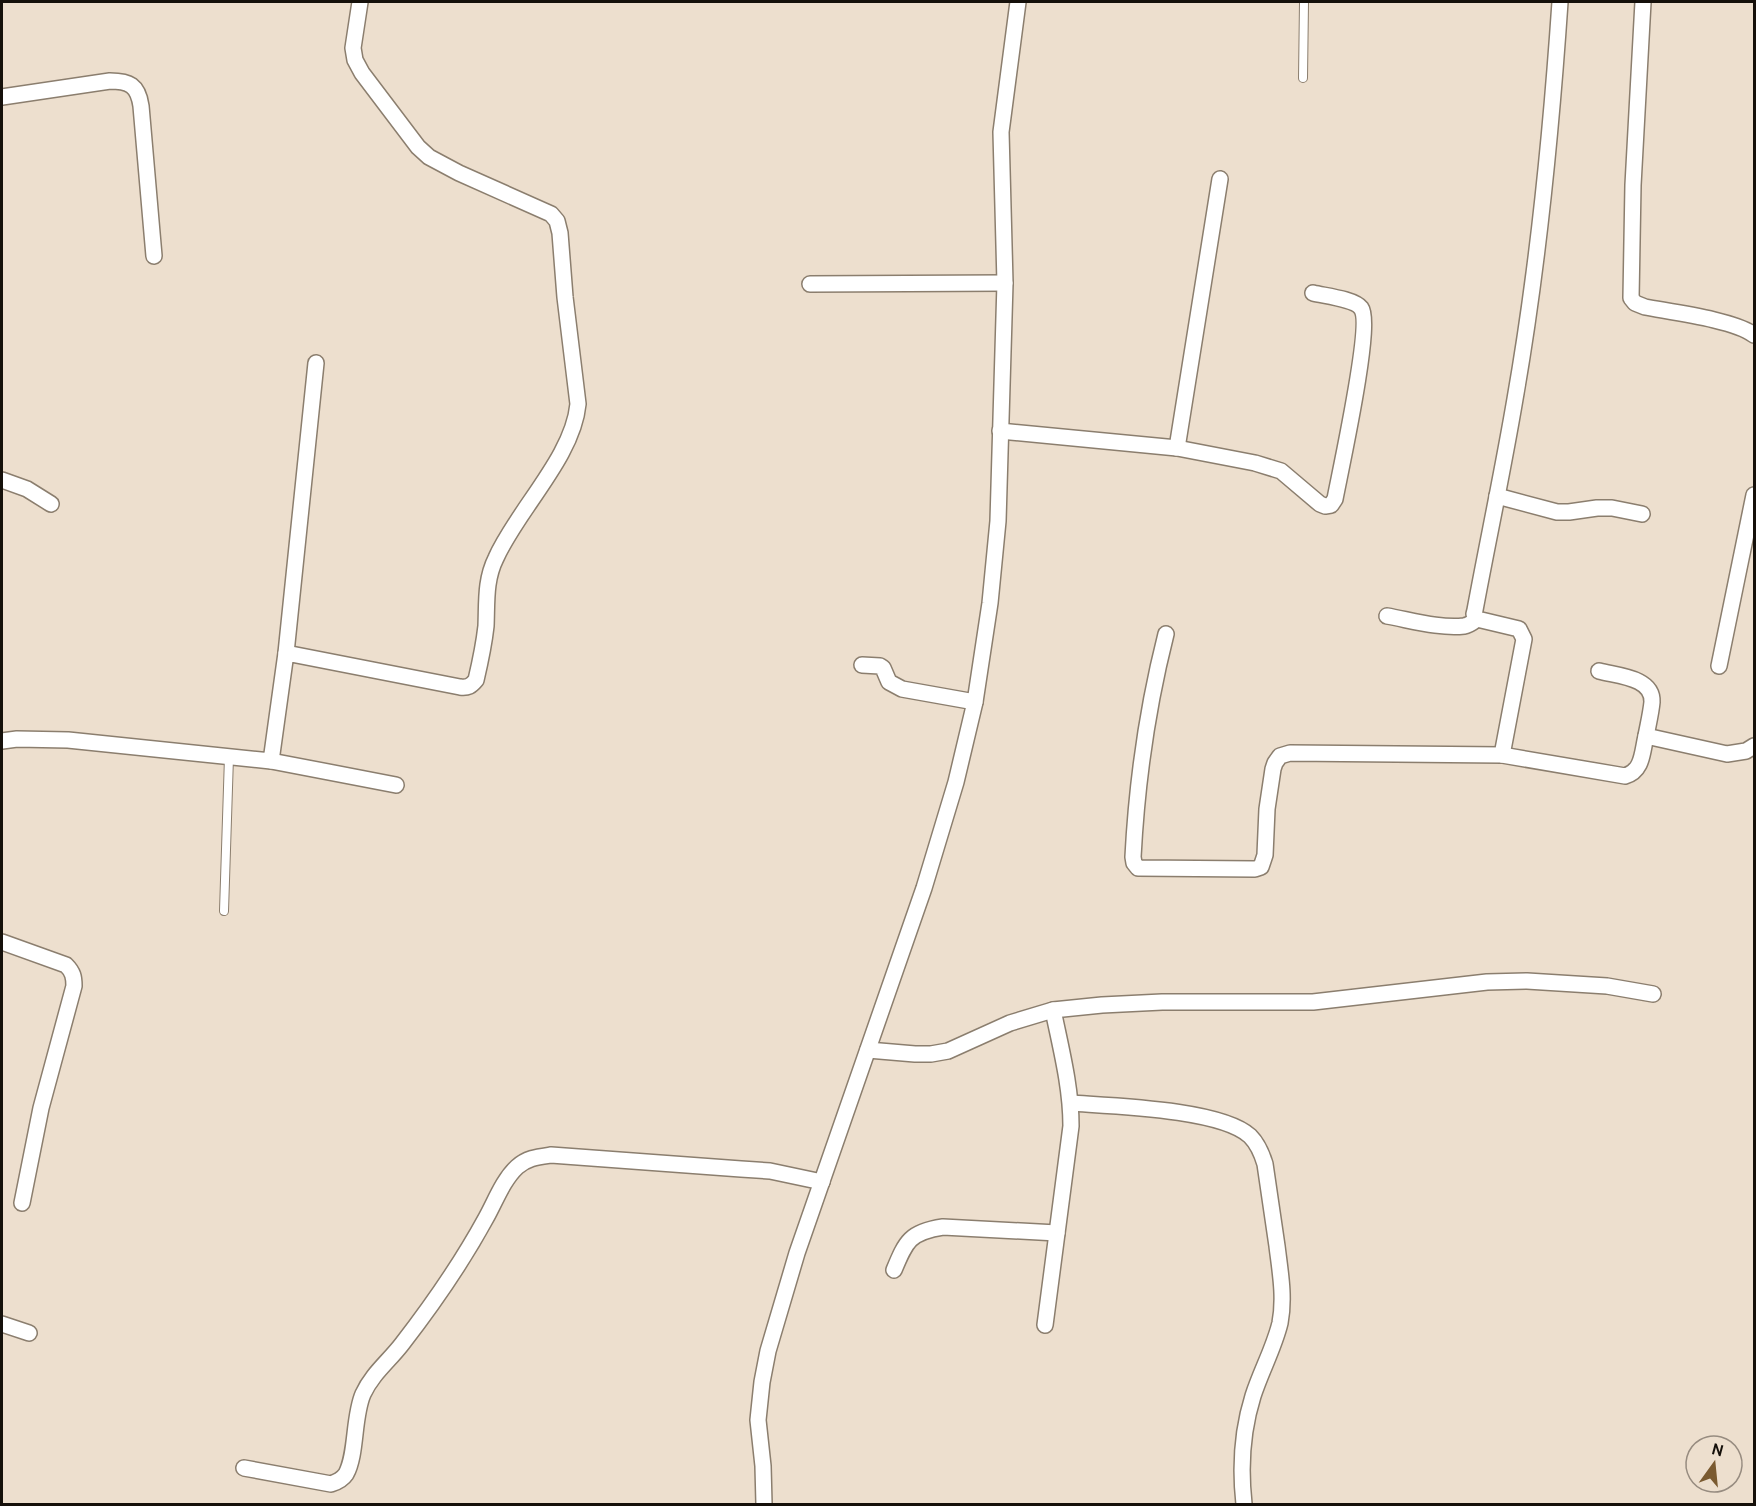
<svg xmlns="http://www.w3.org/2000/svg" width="1756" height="1506" viewBox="0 0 1756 1506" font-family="Cabin,sans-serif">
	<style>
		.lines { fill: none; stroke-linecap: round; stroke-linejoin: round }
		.lane-casing { stroke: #8b7e6e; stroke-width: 10 }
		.street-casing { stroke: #8b7e6e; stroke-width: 18 }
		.lane { stroke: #fff; stroke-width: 8 }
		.street { stroke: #fff; stroke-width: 15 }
	</style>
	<rect width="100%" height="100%" fill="#eddfce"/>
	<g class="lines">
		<g class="lane-casing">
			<g id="lane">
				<polyline points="1303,78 1304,2"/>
				<polyline points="224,911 229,757"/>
			</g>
		</g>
		<g class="street-casing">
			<g id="street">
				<path d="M1643 2 1633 185 1631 298 1635 303 1645 307C1671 312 1735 320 1754 335"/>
				<path d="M2 97 110 81C129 81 138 85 141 106L154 256"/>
				<polyline points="810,284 1005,283"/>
				<path d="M1000 431 1177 448 1255 463 1281 471 1320 504 1325 506 1331 505 1335 499C1340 472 1373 324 1361 308 1354 299 1325 296 1313 293"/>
				<polyline points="1177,448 1220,179"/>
				<polyline points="2,480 27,489 51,504"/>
				<polyline points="1497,496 1557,512 1569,512 1597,508 1612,508 1642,514"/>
				<path d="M1387 616C1410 620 1441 629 1464 626 1470 625 1473 622 1477 619"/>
				<path d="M1166 634C1147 709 1137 779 1133 857L1134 863 1138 868 1255 869 1261 867 1265 855 1267 809 1273 769 1275 763 1280 756 1290 753 1502 755 1524 639 1519 629 1477 619 1474 614 1475 610C1488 540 1503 470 1515 399 1538 268 1551 135 1560 2"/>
				<polyline points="286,653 316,363"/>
				<polyline points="862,665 880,666 883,668 889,682 902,689 975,702"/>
				<polyline points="1719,666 1754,495"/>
				<path d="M1599 671C1617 676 1653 677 1652 702 1651 713 1648 725 1646 736"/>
				<path d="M2 741 17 739 68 740 271 761 286 653 460 687C468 688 471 686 476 680 480 663 484 644 486 626 487 602 485 580 496 558 518 509 573 457 578 404L565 297 560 233 557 221 551 214 459 173 429 157 418 147 362 73 355 60 353 48 360 2"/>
				<path d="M1502 755 1625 776C1643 771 1642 752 1646 736L1727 754 1746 751 1754 746"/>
				<polyline points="271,761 396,785"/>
				<path d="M2 942 66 965C73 972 74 977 74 986L41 1108 22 1203"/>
				<polyline points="868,1050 915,1054 931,1054 948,1051 1010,1023 1053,1010 1102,1005 1162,1002 1313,1002 1487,982 1527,981 1607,986 1653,994"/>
				<path d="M1071 1103C1112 1106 1221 1109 1250 1136 1258 1144 1262 1154 1265 1164 1269 1191 1273 1218 1277 1246 1280 1271 1285 1297 1280 1323 1274 1348 1261 1371 1253 1396 1242 1431 1240 1468 1244 1504"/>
				<path d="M894 1270C906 1241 910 1232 943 1227L1057 1233"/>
				<polyline points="2,1324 29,1333"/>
				<path d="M1045 1325 1071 1126C1071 1087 1061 1049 1053 1010"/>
				<path d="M244 1468 331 1484C337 1482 342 1480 346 1474 357 1454 353 1417 363 1394 372 1374 389 1361 402 1344 433 1304 462 1262 486 1218 495 1202 503 1180 517 1167 527 1158 537 1157 551 1155L741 1169 770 1171 822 1182"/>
				<polyline points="764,1504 763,1466 758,1420 762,1382 768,1351 797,1253 924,888 956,782 975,702 990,603 998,521 1005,283 1001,132 1018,2"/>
			</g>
		</g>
		<use href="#lane" class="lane"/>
		<use href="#street" class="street"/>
	</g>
	<rect width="1756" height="1506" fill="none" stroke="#15100a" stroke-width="6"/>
	<g transform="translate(1714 1464) rotate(15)"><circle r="28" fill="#eddfce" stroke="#978c80" stroke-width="1.5"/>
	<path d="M0-4.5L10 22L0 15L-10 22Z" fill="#7a5a30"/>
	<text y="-9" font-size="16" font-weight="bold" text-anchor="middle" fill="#15100a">N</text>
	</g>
</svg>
